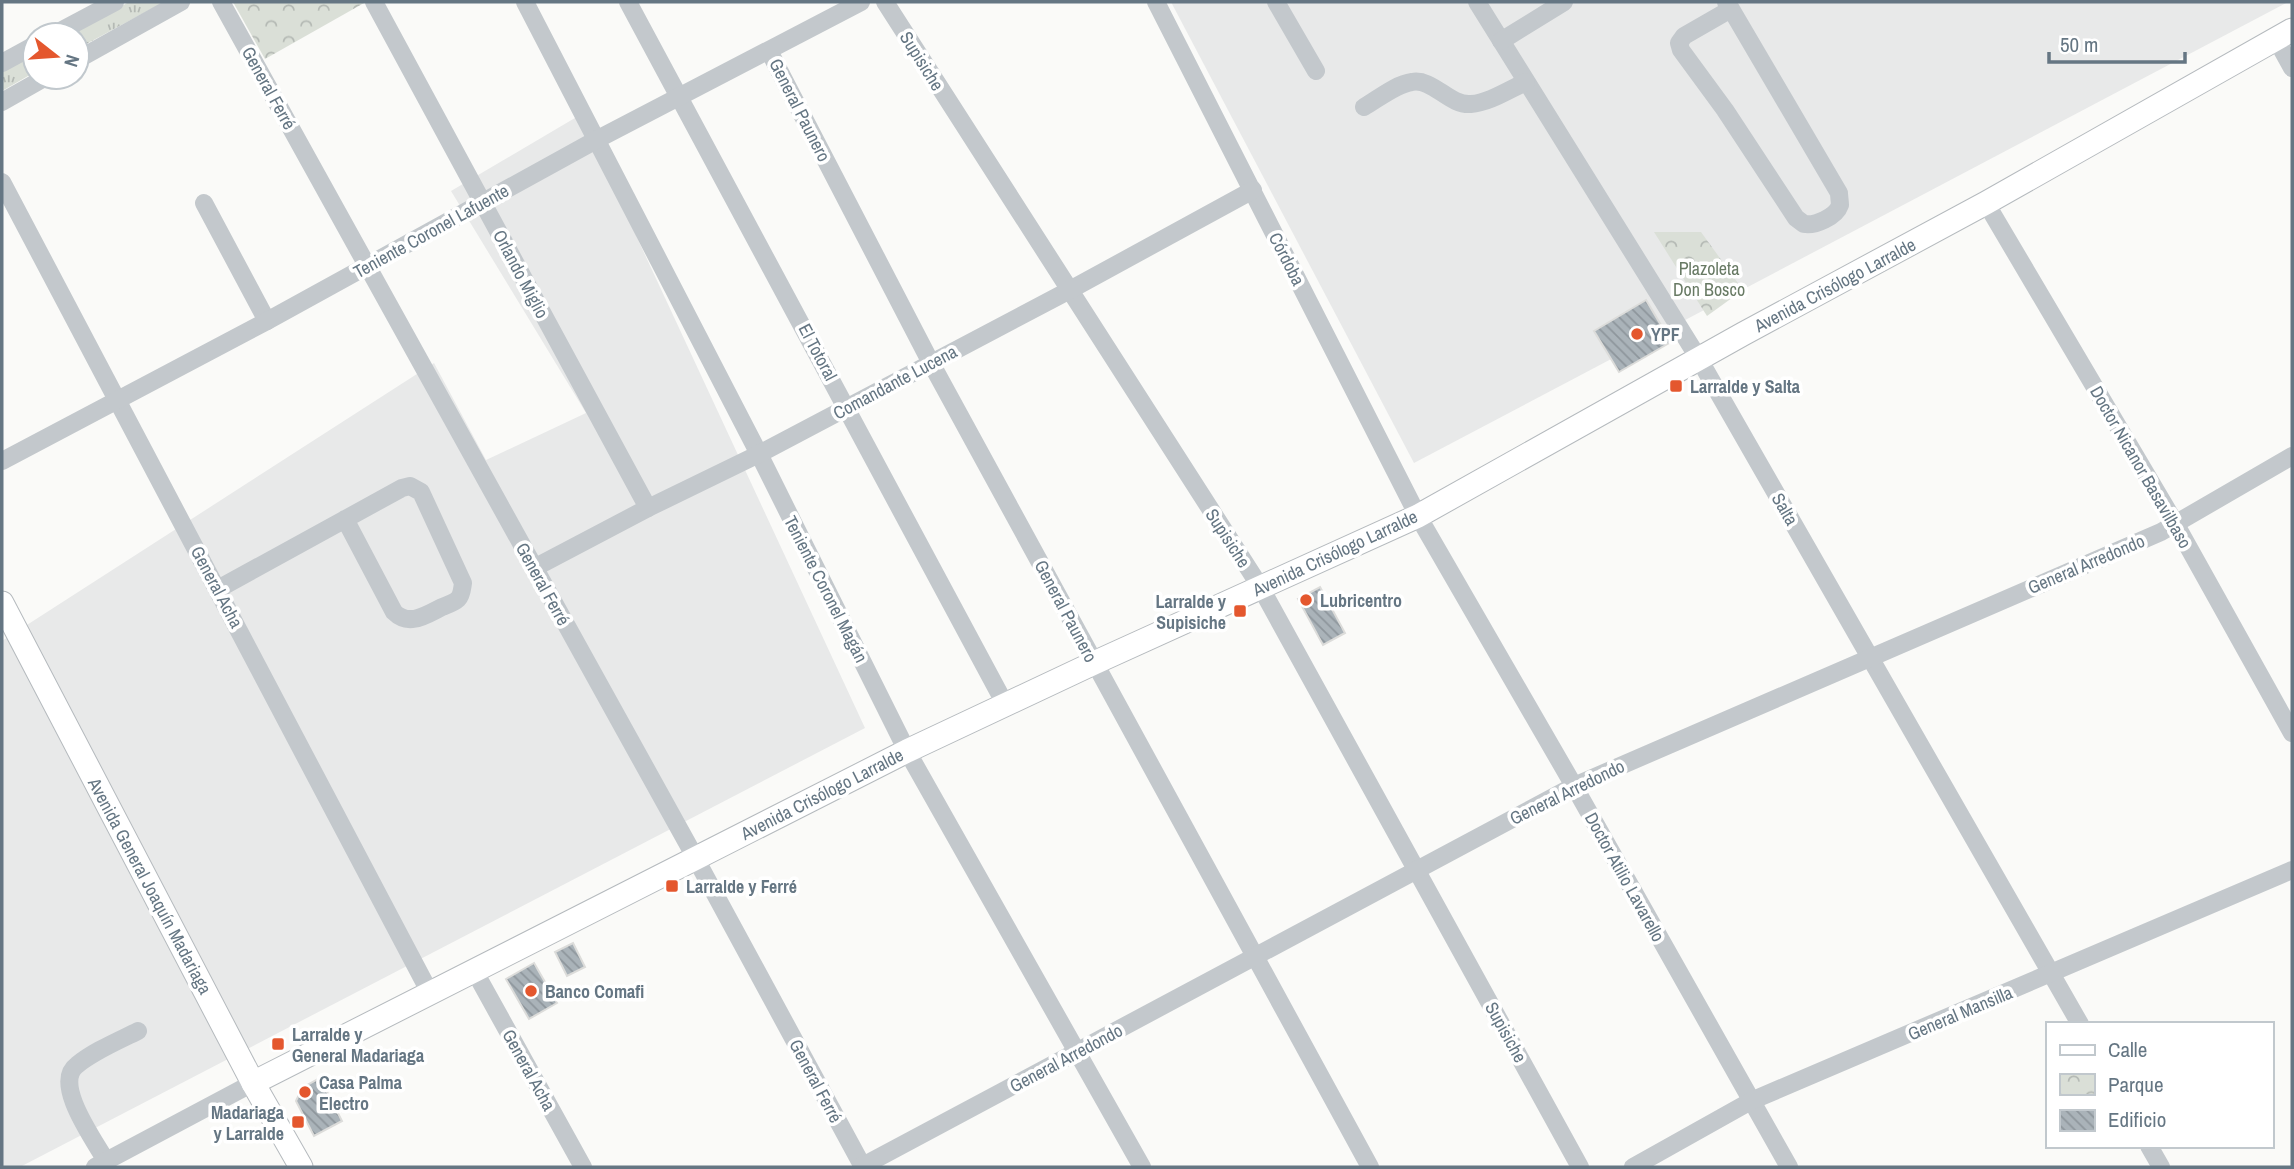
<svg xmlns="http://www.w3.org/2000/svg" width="2294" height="1169" viewBox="0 0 2294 1169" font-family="'Archivo Narrow',sans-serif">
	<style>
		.built { fill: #e8e9e9 }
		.grass { fill: url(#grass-tufts) }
		.park { fill: url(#park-crowns) }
		.building { fill: url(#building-back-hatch); stroke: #dcdcda; stroke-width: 2 }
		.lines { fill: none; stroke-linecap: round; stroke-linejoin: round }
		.major-casing { stroke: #b5babe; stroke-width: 25 }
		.minor { stroke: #c3c8cc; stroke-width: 18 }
		.major { stroke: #fff; stroke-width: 23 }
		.poi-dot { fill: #e4572e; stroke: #fff; stroke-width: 2.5 }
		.labels { text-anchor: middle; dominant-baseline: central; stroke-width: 7; stroke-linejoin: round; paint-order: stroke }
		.street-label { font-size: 18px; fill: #657683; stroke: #fff }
		.park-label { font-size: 18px; fill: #687a64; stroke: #fff }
		.poi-label { font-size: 18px; font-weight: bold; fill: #657683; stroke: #fff; text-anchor: start }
	</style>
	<defs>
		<pattern id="grass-tufts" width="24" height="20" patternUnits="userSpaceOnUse" patternTransform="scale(1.75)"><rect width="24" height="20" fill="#dadfd7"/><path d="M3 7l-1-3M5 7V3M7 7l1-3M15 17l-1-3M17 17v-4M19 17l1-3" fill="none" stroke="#b4b9b4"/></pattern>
		<pattern id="park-crowns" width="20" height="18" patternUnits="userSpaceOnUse" patternTransform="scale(1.75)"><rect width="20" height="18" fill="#dadfd7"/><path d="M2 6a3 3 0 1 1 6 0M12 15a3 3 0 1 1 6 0" fill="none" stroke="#b4b9b4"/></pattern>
		<pattern id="building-back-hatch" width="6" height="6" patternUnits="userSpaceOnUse" patternTransform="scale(1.75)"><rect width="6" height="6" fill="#aab3b9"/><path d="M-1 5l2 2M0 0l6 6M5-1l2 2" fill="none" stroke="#8e969c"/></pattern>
	</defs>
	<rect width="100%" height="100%" fill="#fafaf8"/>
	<g class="built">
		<polygon points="1171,2 2288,2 1414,463"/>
		<polygon points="580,115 865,728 20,1167 2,1167 2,641 434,363 486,460 586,413 451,191"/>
	</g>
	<g class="grass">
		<polygon points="129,2 164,2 77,49 77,35 68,35"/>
		<polygon points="35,53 35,72 2,91 2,71"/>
	</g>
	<g class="park">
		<polygon points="233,2 363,2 364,3 265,59"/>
		<polygon points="1654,232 1701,232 1743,290 1707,316"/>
	</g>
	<g class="building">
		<polygon points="1646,300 1671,342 1619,372 1594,331"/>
		<polygon points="1320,587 1345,633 1323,645 1298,599"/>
		<polygon points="573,943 585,967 567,976 555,952"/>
		<polygon points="534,963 557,1003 529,1019 506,979"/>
		<polygon points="320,1078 342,1121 314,1136 296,1101 302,1088"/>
	</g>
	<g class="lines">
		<g class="major-casing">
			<g id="major">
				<polyline points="2,603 253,1083 301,1167"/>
				<polyline points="253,1083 907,751 1094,663 1418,516 1743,334 1986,203 2292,30"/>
			</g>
		</g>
		<g class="minor">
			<polyline points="221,2 696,859 863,1167"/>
			<polyline points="374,2 648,508"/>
			<polyline points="525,2 759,454 907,751 1142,1167"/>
			<polyline points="628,2 1005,704"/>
			<polyline points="885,2 1261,588 1580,1167"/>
			<polyline points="1156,2 1418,516 1574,786 1789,1167"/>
			<polyline points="1276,2 1316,71"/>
			<polyline points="1477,2 1699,359 2080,1024"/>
			<path d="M1726 2 1731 9 1839 193C1839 195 1840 203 1840 205 1836 217 1815 226 1804 224L1796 218 1725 110 1681 50 1679 43 1684 36 1731 9"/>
			<polyline points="53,35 115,2"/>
			<polyline points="2276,39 2292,68"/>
			<polyline points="1501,41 1564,2"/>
			<polyline points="769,51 931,363 1370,1167"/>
			<polyline points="77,60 181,2"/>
			<polyline points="2,63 35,45"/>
			<polyline points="2,102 46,77"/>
			<path d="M1364 107C1378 99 1396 84 1412 82 1433 78 1449 106 1471 104 1489 103 1510 89 1526 82"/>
			<polyline points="2,182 430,993"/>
			<polyline points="204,203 267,321"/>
			<polyline points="1986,203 2175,523 2292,733"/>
			<polyline points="2,461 267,321 596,140 861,2"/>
			<polyline points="534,568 648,508 759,454 1068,291 1253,190"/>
			<path d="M218 589 402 488 410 486 421 492 463 583C462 589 462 595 458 599 454 603 447 605 442 607 426 615 409 627 394 612L345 519"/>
			<polyline points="475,972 583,1167"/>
			<polyline points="2149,1146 2161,1167"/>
			<path d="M106 1161C95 1141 52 1083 77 1065 94 1051 118 1041 138 1031"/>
			<polyline points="95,1167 253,1083"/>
			<polyline points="861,1167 1574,786 2161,532 2292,456"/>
			<polyline points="1633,1167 1751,1101 2292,870"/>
		</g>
		<use href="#major" class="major"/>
	</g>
	<g class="poi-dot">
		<circle cx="1637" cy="334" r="7"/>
		<rect x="1669" y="379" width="14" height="14" rx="3.5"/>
		<circle cx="1306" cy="600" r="7"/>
		<rect x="1233" y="604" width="14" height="14" rx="3.5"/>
		<rect x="665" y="879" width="14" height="14" rx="3.5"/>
		<circle cx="531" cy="991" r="7"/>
		<rect x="271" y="1037" width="14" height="14" rx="3.5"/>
		<circle cx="305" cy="1092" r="7"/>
		<rect x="291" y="1115" width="14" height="14" rx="3.5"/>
	</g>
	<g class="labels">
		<g class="street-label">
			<text transform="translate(922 61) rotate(58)">Supisiche</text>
			<text transform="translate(269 88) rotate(61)">General Ferré</text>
			<text transform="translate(800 110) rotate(63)">General Paunero</text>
			<text transform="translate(431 231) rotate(-29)">Teniente Coronel Lafuente</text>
			<text transform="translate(1287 259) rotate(63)">Córdoba</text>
			<text transform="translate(521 274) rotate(62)">Orlando Miglio</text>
			<text transform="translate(1835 285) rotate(-28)">Avenida Crisólogo Larralde</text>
			<text transform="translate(818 352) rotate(62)">El Totoral</text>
			<text transform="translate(895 382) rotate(-28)">Comandante Lucena</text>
			<text transform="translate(2141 467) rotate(60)">Doctor Nicanor Basavilbaso</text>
			<text transform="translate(1785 509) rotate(60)">Salta</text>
			<text transform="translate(1228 538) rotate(57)">Supisiche</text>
			<text transform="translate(1335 553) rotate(-25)">Avenida Crisólogo Larralde</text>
			<text transform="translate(2086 564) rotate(-23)">General Arredondo</text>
			<text transform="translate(543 584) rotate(61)">General Ferré</text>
			<text transform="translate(217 587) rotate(62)">General Acha</text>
			<text transform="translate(826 589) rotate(63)">Teniente Coronel Magán</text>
			<text transform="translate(1066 611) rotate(62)">General Paunero</text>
			<text transform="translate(1567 792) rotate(-26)">General Arredondo</text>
			<text transform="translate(822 794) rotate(-27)">Avenida Crisólogo Larralde</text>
			<text transform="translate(1625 877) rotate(61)">Doctor Atilio Lavarello</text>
			<text transform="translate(150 886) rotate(62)">Avenida General Joaquín Madariaga</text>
			<text transform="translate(1960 1013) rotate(-23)">General Mansilla</text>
			<text transform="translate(1506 1032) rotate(61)">Supisiche</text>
			<text transform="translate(1066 1058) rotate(-28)">General Arredondo</text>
			<text transform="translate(529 1070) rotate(61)">General Acha</text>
			<text transform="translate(816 1081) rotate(62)">General Ferré</text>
		</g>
		<g class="park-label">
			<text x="1709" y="268">Plazoleta<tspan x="1709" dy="21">Don Bosco</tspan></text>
		</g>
		<g class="poi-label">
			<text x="1651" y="334">YPF</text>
			<text x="1690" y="386">Larralde y Salta</text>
			<text x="1320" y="600">Lubricentro</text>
			<text x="1226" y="601" text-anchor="end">Larralde y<tspan x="1226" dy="21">Supisiche</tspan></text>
			<text x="686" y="886">Larralde y Ferré</text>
			<text x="545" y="991">Banco Comafi</text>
			<text x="292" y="1034">Larralde y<tspan x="292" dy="21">General Madariaga</tspan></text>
			<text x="319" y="1082">Casa Palma<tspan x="319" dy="21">Electro</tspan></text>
			<text x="284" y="1112" text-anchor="end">Madariaga<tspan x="284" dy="21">y Larralde</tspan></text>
		</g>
	</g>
	<rect width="2294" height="1169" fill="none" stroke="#657683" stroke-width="7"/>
	<rect x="2046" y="1022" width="228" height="126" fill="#ffffff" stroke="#c1c8cd" stroke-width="2"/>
	<rect x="2060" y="1045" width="35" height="10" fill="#ffffff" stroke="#c1c8cd" stroke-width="2"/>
	<text x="2108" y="1057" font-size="21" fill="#657683">Calle</text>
	<rect x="2060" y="1074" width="35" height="21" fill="url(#park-crowns)" stroke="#c1c8cd" stroke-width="2"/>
	<text x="2108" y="1092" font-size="21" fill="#657683">Parque</text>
	<rect x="2060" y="1110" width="35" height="21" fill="url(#building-back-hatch)" stroke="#c1c8cd" stroke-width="2"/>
	<text x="2108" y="1127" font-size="21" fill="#657683">Edificio</text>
	<g transform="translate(56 56) rotate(107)"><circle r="33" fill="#ffffff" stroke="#c1c8cd" stroke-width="2"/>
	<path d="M0-5L12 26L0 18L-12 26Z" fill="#e4572e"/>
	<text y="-10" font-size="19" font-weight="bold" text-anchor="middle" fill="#657683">N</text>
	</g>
	<path d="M2049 52v10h136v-10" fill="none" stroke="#657683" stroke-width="3.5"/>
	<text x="2060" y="52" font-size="21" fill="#657683" stroke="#ffffff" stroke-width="5" paint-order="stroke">50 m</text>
</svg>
